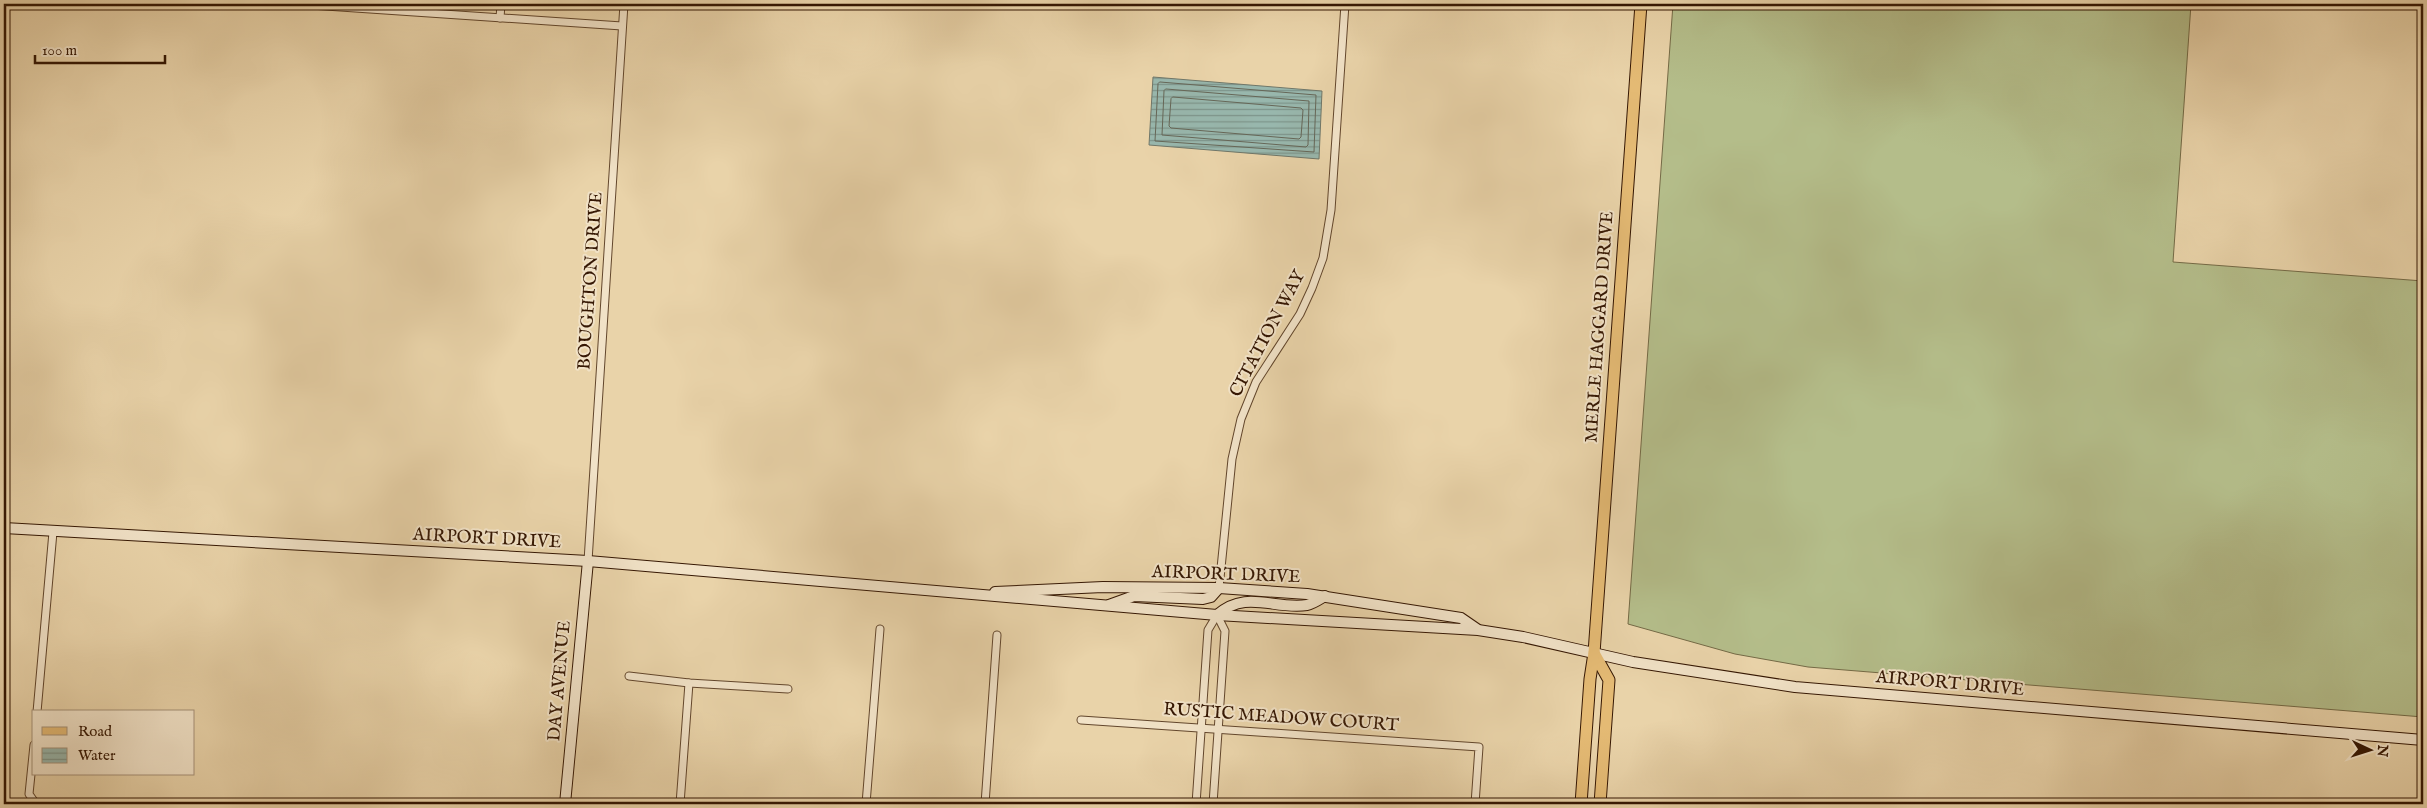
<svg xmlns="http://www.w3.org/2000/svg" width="2427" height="808" viewBox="0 0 2427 808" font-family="'IM FELL English',serif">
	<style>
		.grass { fill: #b4bd8a; stroke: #746a46 }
		.water { fill: url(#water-rules); stroke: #707769 }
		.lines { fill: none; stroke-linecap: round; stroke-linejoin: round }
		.shore { stroke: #666758; stroke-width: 1 }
		.street-casing { stroke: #62462c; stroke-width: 9 }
		.secondary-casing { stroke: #351703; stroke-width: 12 }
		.primary-casing { stroke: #351703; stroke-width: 13 }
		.street { stroke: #f1e2c7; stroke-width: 7 }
		.secondary { stroke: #f1e2c7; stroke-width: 10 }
		.primary { stroke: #e4ba74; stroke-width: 11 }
		.labels { text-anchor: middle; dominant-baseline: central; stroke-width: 4; stroke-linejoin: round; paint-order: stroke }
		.street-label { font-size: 18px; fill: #351703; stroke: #f1e2c7 }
	</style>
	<defs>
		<pattern id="water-rules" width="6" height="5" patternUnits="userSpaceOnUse" patternTransform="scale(1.25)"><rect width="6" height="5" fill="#98b7ad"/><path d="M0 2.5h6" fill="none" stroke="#7d948b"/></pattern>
	</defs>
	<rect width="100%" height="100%" fill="#e9d3a9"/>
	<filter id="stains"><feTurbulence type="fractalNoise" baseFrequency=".004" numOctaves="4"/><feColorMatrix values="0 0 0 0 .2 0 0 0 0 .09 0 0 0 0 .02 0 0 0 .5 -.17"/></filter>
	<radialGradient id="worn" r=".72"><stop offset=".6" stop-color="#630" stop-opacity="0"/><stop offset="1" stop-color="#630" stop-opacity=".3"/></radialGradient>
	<polygon class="grass" points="1673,4 2191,4 2173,262 2423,281 2423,717 1808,667 1735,654 1628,624"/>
	<polygon class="water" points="1153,77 1322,91 1319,159 1149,145"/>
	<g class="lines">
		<g class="shore">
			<polygon points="1160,82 1316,95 1314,152 1155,141 1158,84"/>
			<polygon points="1166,89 1309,101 1308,145 1306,147 1162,135 1164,91"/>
			<polygon points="1173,97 1301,108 1303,110 1301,137 1299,139 1171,128 1169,126 1171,99"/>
		</g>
		<g class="street-casing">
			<g id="street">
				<polyline points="296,4 622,26"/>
				<polyline points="500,18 501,4"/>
				<polyline points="588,561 624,4"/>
				<polyline points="1219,588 1232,459 1241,419 1256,382 1300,314 1312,288 1323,258 1331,210 1345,4"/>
				<polyline points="629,676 689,683 788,689"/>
				<polyline points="37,712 53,532"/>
				<polyline points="1081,720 1479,747 1475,804"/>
				<polyline points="34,745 29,794 36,804"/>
				<polyline points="680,804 689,683"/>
				<polyline points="866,804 880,629"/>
				<polyline points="985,804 997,635"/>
				<polyline points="1196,804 1208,630 1217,615"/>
				<polyline points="1213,804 1225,631 1217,615"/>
			</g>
		</g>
		<g class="secondary-casing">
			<g id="secondary">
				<polyline points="4,528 588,561 1217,615 1478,630 1523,637 1633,662 1795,687 2423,740"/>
				<polyline points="995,592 1103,587 1219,588 1307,594 1461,618 1477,629"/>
				<polyline points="1109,605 1134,596 1203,599 1211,597 1219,588"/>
				<path d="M1217 615C1246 589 1274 610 1307 605 1313 604 1320 599 1325 596"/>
				<polyline points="565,804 588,561"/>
			</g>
		</g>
		<g class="primary-casing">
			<g id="primary">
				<polyline points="1594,653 1609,680 1600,804"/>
				<polyline points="1581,804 1590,679 1594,653 1641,4"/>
			</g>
		</g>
		<use href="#street" class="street"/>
		<use href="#secondary" class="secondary"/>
		<use href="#primary" class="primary"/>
	</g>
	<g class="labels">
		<g class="street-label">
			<text transform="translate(591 281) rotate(-86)">BOUGHTON DRIVE</text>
			<text transform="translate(1600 327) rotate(-86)">MERLE HAGGARD DRIVE</text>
			<text transform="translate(1268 334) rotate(-62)">CITATION WAY</text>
			<text transform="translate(487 539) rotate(3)">AIRPORT DRIVE</text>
			<text transform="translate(1226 575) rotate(2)">AIRPORT DRIVE</text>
			<text transform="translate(560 681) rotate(-85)">DAY AVENUE</text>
			<text transform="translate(1950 684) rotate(5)">AIRPORT DRIVE</text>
			<text transform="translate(1281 718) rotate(4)">RUSTIC MEADOW COURT</text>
		</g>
	</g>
	<rect width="2427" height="808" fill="none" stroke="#e9d3a9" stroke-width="20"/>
	<rect x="5" y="5" width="2417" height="798" fill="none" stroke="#351703" stroke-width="2.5"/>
	<rect x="10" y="10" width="2407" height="788" fill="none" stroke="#351703"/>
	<rect x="32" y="710" width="162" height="65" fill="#f1e2c7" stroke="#a69179"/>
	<rect x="42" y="727" width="25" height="8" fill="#e4ba74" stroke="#a69179"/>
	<text x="78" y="736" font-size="15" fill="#351703">Road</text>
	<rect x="42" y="748" width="25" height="15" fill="url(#water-rules)" stroke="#a69179"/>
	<text x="78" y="760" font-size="15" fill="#351703">Water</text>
	<g transform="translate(2370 750) rotate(94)" stroke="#f1e2c7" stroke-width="4" paint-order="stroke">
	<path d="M0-4L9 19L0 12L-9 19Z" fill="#351703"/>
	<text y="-8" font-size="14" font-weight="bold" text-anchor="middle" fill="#351703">N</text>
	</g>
	<path d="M35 55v8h130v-8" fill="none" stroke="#351703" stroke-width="2.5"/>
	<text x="42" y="55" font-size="15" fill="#351703" stroke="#f1e2c7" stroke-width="4" paint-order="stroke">100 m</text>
	<rect width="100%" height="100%" filter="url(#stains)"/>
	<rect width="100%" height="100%" fill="url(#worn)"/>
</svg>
